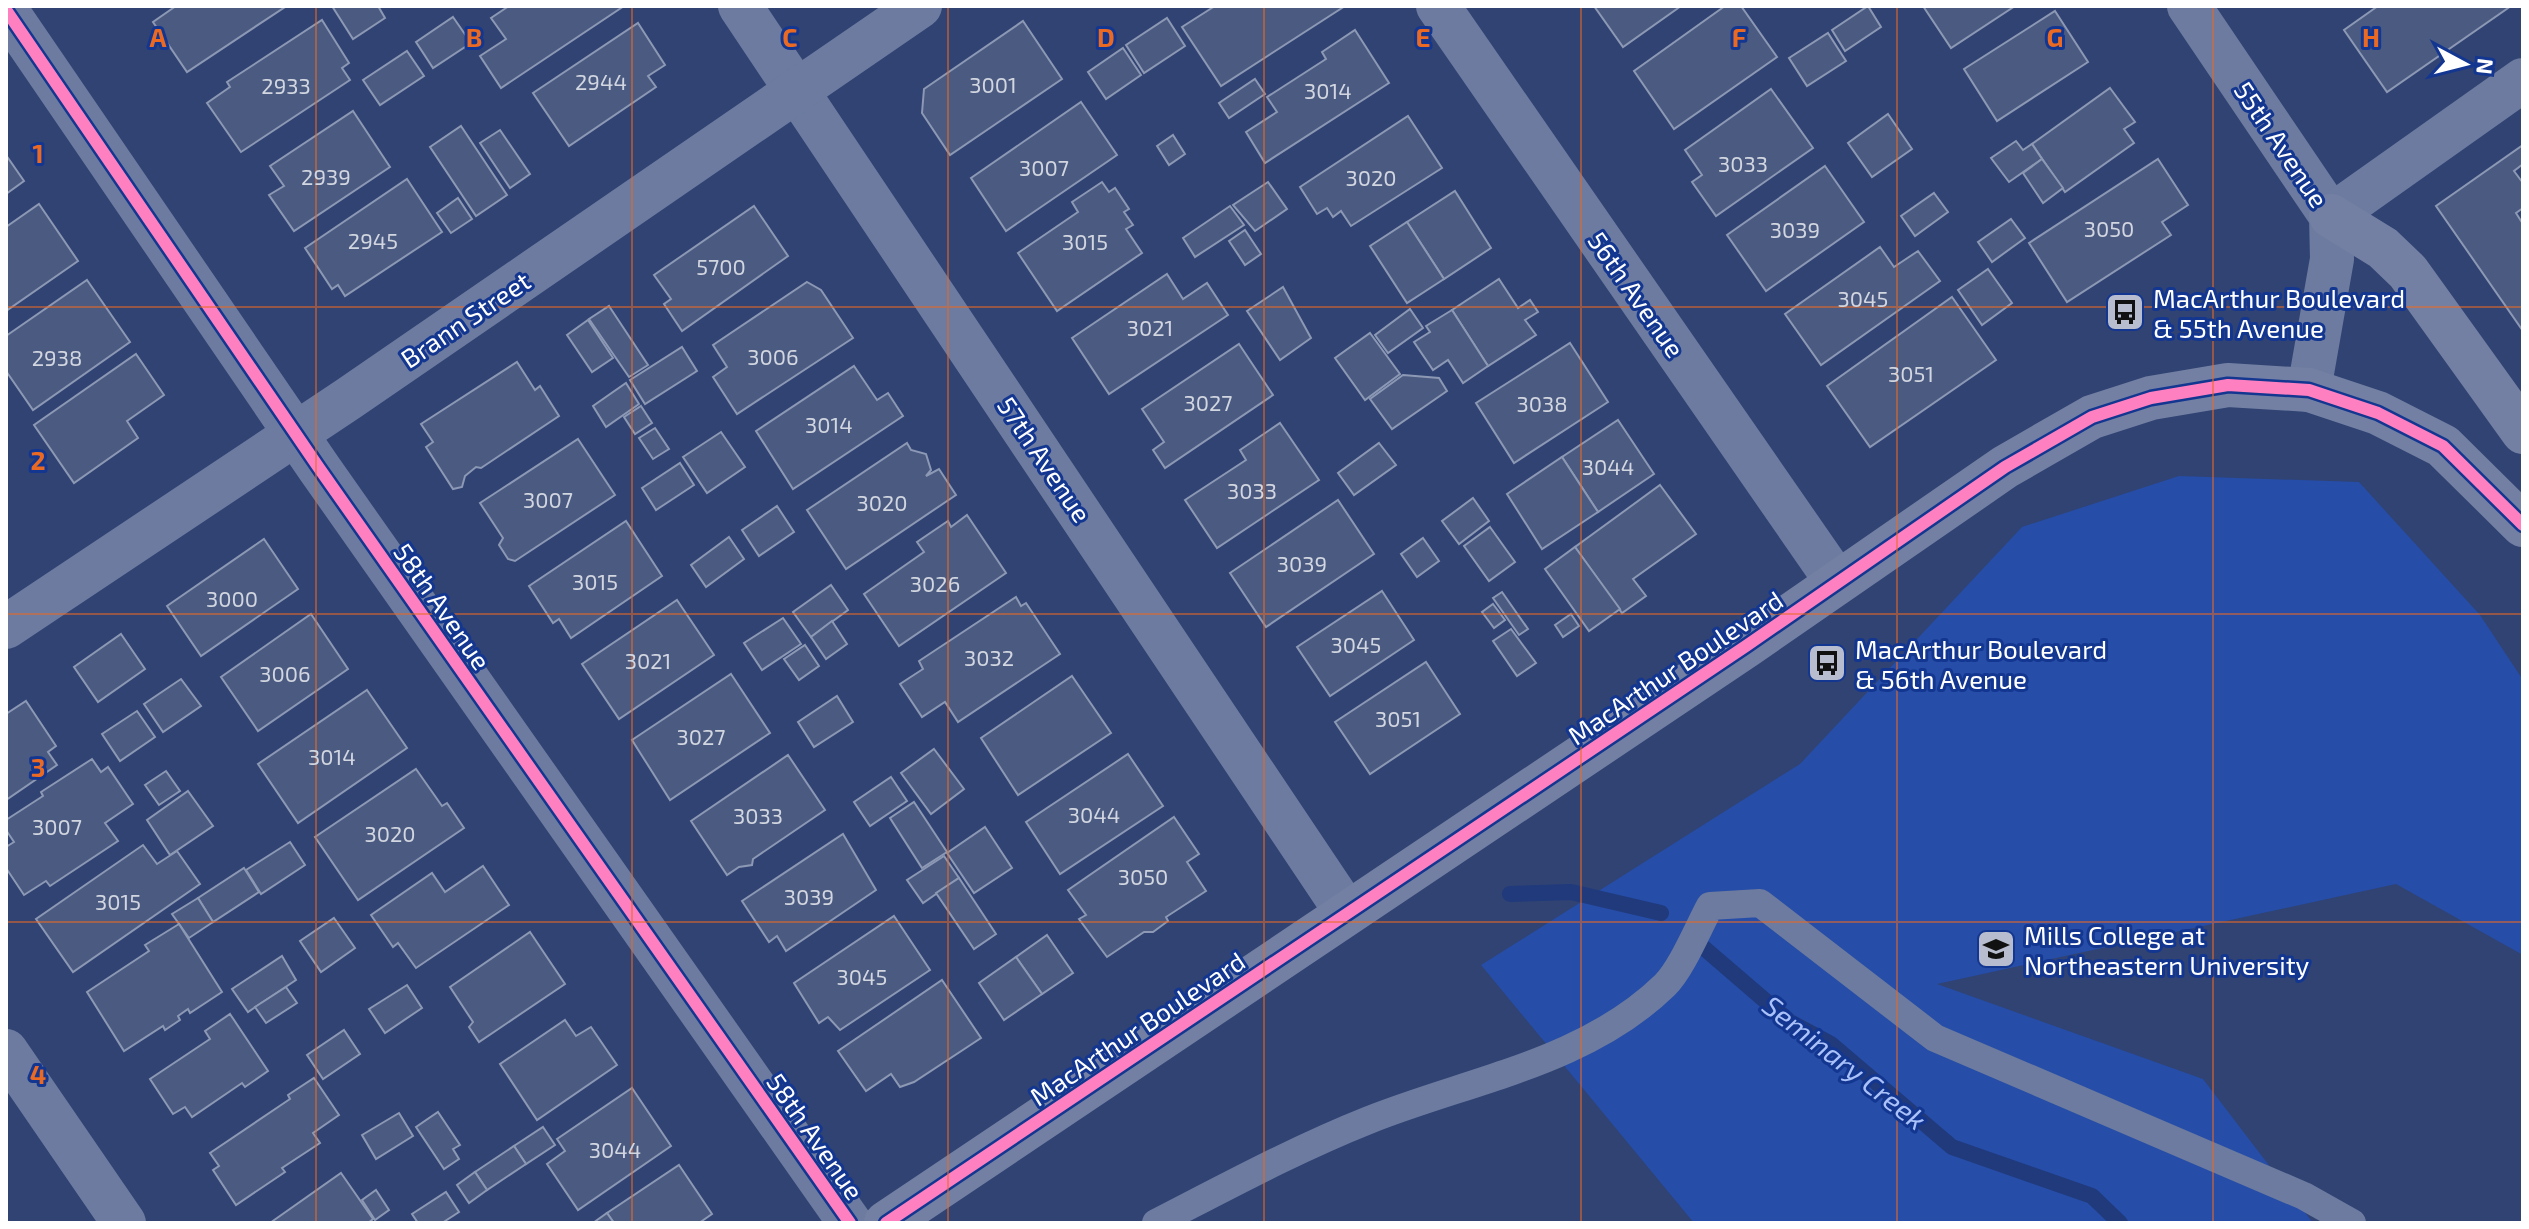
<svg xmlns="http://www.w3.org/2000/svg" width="2529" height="1229" viewBox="0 0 2529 1229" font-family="'Exo 2',sans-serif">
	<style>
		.green { fill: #264da7 }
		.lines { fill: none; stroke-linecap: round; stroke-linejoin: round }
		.stream { stroke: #203a7c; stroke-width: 16 }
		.building { fill: #4a5a81; stroke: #8c98b4; stroke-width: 2 }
		.service { stroke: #6c7b9f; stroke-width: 28 }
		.minor { stroke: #6c7b9f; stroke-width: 44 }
		.secondary { stroke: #7380a3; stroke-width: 44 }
		.cycleway-casing { stroke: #133690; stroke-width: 17 }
		.cycleway { stroke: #ff80c0; stroke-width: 12 }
		.grid { fill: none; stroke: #ea6a24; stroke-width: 2; stroke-opacity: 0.55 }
		.labels { text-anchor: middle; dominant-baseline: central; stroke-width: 6; stroke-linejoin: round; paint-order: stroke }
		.number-label { font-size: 22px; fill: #d2d6e0 }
		.street-label { font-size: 26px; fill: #fff; stroke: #133690 }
		.poi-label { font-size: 26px; fill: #fff; stroke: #133690; text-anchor: start }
		.water-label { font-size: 28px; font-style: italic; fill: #aac2f9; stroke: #133690 }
		.grid-label { font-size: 26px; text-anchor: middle; font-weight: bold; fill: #ea6a24; stroke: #133690; stroke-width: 6; stroke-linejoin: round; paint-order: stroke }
	</style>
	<rect width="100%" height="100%" fill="#304373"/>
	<polygon class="green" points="2179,476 2359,482 2480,615 2523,680 2523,955 2396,884 1937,984 2203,1079 2313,1223 1694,1223 1481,965 1800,764 2022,527"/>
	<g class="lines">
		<g class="stream">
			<polyline points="1510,894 1571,892 1661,913"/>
			<polyline points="1704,948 1790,1022 1831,1044 1952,1147 2092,1196 2120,1223"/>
		</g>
	</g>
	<g class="building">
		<polygon points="176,6 284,6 285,7 187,72 153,22"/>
		<polygon points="332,6 378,6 385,18 353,39"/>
		<polygon points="509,6 624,6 501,88 480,56 506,39 491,18"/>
		<polygon points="1215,6 1345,6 1221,86 1182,27"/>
		<polygon points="1594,6 1681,6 1623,47"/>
		<polygon points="1725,6 1741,6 1777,57 1674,129 1634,71"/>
		<polygon points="1868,6 1881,27 1845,51 1832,30"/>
		<polygon points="1923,6 2015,6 1951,48"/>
		<polygon points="2378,6 2511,6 2387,92 2344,30"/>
		<polygon points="2055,11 2088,62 1997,121 1964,69"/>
		<polygon points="453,17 471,43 433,68 416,42"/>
		<polygon points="1167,18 1185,46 1144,73 1126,45"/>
		<polygon points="322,20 349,63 342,68 350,80 241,152 207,103 230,87 227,82"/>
		<polygon points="1023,21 1062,79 950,155 922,113 924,89"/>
		<polygon points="638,23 665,65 648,76 656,87 569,146 533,93"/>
		<polygon points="1355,30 1389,83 1265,163 1246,132 1277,112 1267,97 1326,59 1322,52"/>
		<polygon points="1828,33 1846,61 1807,86 1789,58"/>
		<polygon points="1123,48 1141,75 1106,99 1088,72"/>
		<polygon points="407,51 424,76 380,105 363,80"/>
		<polygon points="1255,79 1265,94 1229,118 1219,103"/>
		<polygon points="2110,88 2135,122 2124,129 2134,143 2065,192 2032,144"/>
		<polygon points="1771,89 1813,148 1716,216 1692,182 1702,175 1685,150"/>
		<polygon points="1081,102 1117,155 1006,231 971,178"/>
		<polygon points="353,111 390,167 294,231 269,195 284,186 270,166"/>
		<polygon points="1888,114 1912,149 1872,177 1848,143"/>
		<polygon points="1408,116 1442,168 1351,226 1341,211 1333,217 1327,208 1317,214 1300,187"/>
		<polygon points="461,126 507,195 476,216 430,147"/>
		<polygon points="500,130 530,174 510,188 480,143"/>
		<polygon points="1173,135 1185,154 1169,165 1157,146"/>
		<polygon points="2016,141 2023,150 2032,144 2042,159 2009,182 1991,158"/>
		<polygon points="2523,145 2523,164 2514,171 2523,183 2523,208 2516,213 2523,224 2523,331 2436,206"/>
		<polygon points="6,155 24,181 6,194"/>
		<polygon points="2042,159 2063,188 2043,203 2023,173"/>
		<polygon points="2158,159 2188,205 2162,222 2171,235 2067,302 2029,243"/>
		<polygon points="1825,166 1864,222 1766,291 1727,235"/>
		<polygon points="407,179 442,232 345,296 338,285 332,289 305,248"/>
		<polygon points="1102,182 1109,192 1115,188 1129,209 1124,212 1133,225 1126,229 1142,253 1057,311 1018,253 1078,212 1072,202"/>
		<polygon points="1268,182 1287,209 1255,231 1233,205"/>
		<polygon points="1455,191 1491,248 1444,279 1407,222"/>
		<polygon points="1934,193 1948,212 1915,236 1901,216"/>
		<polygon points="458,198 472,219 451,233 437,213"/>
		<polygon points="39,204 78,261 6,311 6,227"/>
		<polygon points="754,206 788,256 682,331 664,304 671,299 654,275"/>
		<polygon points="1230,206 1244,225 1195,257 1183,238"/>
		<polygon points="2011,219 2025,238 1992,262 1978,242"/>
		<polygon points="1407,222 1444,279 1407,303 1370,246"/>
		<polygon points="1245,230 1261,254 1245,265 1229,241"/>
		<polygon points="1880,247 1894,267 1918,251 1940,281 1821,365 1785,314"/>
		<polygon points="1988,269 2012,303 1982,325 1958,290"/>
		<polygon points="1167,274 1183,299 1207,283 1228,315 1109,394 1072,338"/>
		<polygon points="1499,279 1518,308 1530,300 1538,312 1525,320 1536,335 1488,366 1452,310"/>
		<polygon points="87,280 130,342 33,410 6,371 6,336"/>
		<polygon points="807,282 821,290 853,338 737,414 713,377 727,367 713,345"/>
		<polygon points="1283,287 1311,338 1280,360 1247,311"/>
		<polygon points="1952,297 1996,360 1870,447 1827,386"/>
		<polygon points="609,306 648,365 629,377 589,319"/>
		<polygon points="1410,309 1423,328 1388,353 1375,335"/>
		<polygon points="1452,310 1488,366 1463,383 1448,360 1433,370 1414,342 1430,332 1426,326"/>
		<polygon points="588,320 613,358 592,372 567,335"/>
		<polygon points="1370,333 1400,374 1365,400 1335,358"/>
		<polygon points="1570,343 1608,402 1514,463 1476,403"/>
		<polygon points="1239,344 1273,395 1165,468 1153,450 1164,442 1142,409"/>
		<polygon points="682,347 697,371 645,404 630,380"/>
		<polygon points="136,354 164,395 127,421 138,438 74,483 34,425"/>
		<polygon points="517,362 535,390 540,386 559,416 481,468 476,467 465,476 462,487 453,489 426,447 433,442 421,424"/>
		<polygon points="854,366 877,400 888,393 903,416 793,489 756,431"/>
		<polygon points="1403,375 1439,378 1447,391 1392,429 1370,399"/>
		<polygon points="626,383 639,404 606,427 593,406"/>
		<polygon points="641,406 652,423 635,434 624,417"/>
		<polygon points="1618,420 1654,474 1598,512 1562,457"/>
		<polygon points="1280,423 1319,480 1217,548 1185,500 1246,460 1240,450"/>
		<polygon points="655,428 669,449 653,459 639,438"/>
		<polygon points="721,432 745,467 707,493 683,457"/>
		<polygon points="578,439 615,495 515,561 508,559 499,545 503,538 480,503"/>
		<polygon points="907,443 911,450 926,454 931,470 926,476 939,469 956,495 846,569 807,510"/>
		<polygon points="1379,443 1396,465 1354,495 1338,473"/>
		<polygon points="1562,457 1598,512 1542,549 1507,494"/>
		<polygon points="680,463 694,485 656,510 642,488"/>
		<polygon points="1660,485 1696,534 1633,579 1646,596 1622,613 1575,547"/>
		<polygon points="1473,498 1489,521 1459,544 1442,521"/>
		<polygon points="1338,500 1374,554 1266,627 1230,573"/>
		<polygon points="777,506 794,532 759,556 742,530"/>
		<polygon points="967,515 1006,573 899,646 864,594 924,552 917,542 948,521 951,527"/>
		<polygon points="626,521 662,576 571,638 559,619 553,623 529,586"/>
		<polygon points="1490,527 1515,562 1489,581 1464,546"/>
		<polygon points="729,537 744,559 706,587 691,565"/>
		<polygon points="1423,538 1439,561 1417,577 1401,554"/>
		<polygon points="264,539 298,589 201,656 167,606"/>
		<polygon points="1575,547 1620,609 1589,631 1545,569"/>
		<polygon points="831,585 848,610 811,637 793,612"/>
		<polygon points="1382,591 1414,640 1330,696 1297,647"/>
		<polygon points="1502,592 1528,629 1519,635 1493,598"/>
		<polygon points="1016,597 1021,606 1026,603 1060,654 958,722 945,702 922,717 900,684 923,669 919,661"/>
		<polygon points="677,600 714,655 619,719 582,664"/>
		<polygon points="1493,604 1505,620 1494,628 1482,612"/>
		<polygon points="311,614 348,669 258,731 221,677"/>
		<polygon points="1571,614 1579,626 1563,637 1555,625"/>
		<polygon points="783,618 801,644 762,670 744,643"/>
		<polygon points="832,621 847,644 826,659 811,637"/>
		<polygon points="1511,629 1536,663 1517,676 1493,641"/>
		<polygon points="121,634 145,669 98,702 74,667"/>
		<polygon points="805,645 819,666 799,680 784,659"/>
		<polygon points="1426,662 1460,714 1370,774 1335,722"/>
		<polygon points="731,674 770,733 670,800 632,740"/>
		<polygon points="1072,676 1111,733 1018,795 981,738"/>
		<polygon points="181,679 201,706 163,732 144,704"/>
		<polygon points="367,690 407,748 298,823 258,764"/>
		<polygon points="837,696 853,722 814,747 798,722"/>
		<polygon points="26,701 56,746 48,752 57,765 6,800 6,714"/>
		<polygon points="137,711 155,737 120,761 102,734"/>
		<polygon points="934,749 964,789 931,814 901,773"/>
		<polygon points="1128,754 1163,806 1060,874 1026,822"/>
		<polygon points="788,755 825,810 753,859 752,865 739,867 727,875 691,821"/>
		<polygon points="92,759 101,772 108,767 133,804 105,823 118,841 50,886 46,881 24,895 6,868 6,847 14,842 6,830 6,820 43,796 41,792"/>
		<polygon points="416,769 442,806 447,803 464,828 358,900 315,837"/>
		<polygon points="166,771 180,791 159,805 145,785"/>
		<polygon points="891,777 907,801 870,826 854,802"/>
		<polygon points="188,791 213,826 170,855 147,820"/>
		<polygon points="914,802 947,852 922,868 890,818"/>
		<polygon points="1174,817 1199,854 1187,862 1206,891 1166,917 1168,921 1153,932 1144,932 1107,957 1079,919 1086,915 1068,890"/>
		<polygon points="985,827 1012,868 974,893 947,853"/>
		<polygon points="843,834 876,890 786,951 777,936 769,942 742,901"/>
		<polygon points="290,842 305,865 261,894 246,870"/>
		<polygon points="143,845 157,864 177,851 200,884 73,972 36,919"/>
		<polygon points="944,856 959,878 923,903 907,880"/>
		<polygon points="483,866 509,905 416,968 398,943 393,947 371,915 432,873 445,892"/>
		<polygon points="244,868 259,892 213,922 198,898"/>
		<polygon points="959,878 996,934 974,949 936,893"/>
		<polygon points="198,898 213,922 189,938 172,914"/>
		<polygon points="894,916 930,970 840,1030 828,1017 819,1023 794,983"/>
		<polygon points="334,918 355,948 321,972 300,941"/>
		<polygon points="179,924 222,992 190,1013 188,1009 178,1016 180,1020 165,1030 163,1026 124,1051 87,992 149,951 145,945"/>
		<polygon points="530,932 565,984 479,1042 469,1027 473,1022 450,987"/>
		<polygon points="1047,935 1073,973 1042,994 1016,957"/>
		<polygon points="282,956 296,980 248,1012 232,989"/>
		<polygon points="1016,957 1042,994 1004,1020 979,983"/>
		<polygon points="942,980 981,1038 914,1082 900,1087 891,1074 866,1091 838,1051"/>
		<polygon points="407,985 422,1008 385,1033 369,1009"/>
		<polygon points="286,987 297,1003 266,1023 255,1007"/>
		<polygon points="230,1014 268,1071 245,1087 242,1083 192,1117 185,1107 173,1114 150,1079 210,1039 205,1031"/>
		<polygon points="565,1020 576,1036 591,1027 617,1065 537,1120 500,1064"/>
		<polygon points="344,1030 360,1054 323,1079 307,1055"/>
		<polygon points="314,1078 339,1115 313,1133 320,1143 282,1168 285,1172 236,1205 213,1170 219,1166 210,1153 290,1099 288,1095"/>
		<polygon points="632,1088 671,1146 578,1210 547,1164 565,1151 557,1139"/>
		<polygon points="438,1112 460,1145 453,1149 459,1159 444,1169 416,1127"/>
		<polygon points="399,1113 413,1136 376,1159 362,1135"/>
		<polygon points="543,1127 555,1145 526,1164 514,1146"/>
		<polygon points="514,1146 526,1164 487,1190 475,1172"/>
		<polygon points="679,1165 712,1214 699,1223 614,1223 607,1213"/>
		<polygon points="475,1172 487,1190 469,1203 457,1185"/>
		<polygon points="341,1173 373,1219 368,1223 270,1223"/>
		<polygon points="376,1190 389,1210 375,1220 362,1200"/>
		<polygon points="446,1192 459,1212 442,1223 418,1223 412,1214"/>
		<polygon points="607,1213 614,1223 593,1223"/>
	</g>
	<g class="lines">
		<path class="service" d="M1156 1223C1226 1187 1296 1149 1369 1120 1469 1080 1585 1063 1665 985 1682 968 1698 928 1710 906L1760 903 1935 1038 2304 1196 2352 1223"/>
		<g class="minor">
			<polyline points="740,6 1347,913"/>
			<polyline points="1438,6 1837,582"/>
			<polyline points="2189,6 2331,216 2332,259 2309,390"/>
			<polyline points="6,10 319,468 850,1223"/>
			<polyline points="2331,216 2523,80"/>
			<polyline points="6,627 348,399 920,6"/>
			<polyline points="6,1051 124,1223"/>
		</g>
		<g class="secondary">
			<polyline points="2331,216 2383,248 2408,272 2523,432"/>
			<polyline points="886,1223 1746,646 2005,467 2092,417 2151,398 2228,385 2309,390 2378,413 2443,446 2523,525"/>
		</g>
		<g class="cycleway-casing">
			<g id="cycleway">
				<polyline points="6,10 319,468 850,1223"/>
				<polyline points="886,1223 1746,646 2005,467 2092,417 2151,398 2228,385 2309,390 2378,413 2443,446 2523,525"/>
			</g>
		</g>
		<use href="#cycleway" class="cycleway"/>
	</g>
	<path class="grid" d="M316 6V1223M632 6V1223M948 6V1223M1264 6V1223M1581 6V1223M1897 6V1223M2213 6V1223M6 307H2523M6 614H2523M6 922H2523"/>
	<defs>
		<g id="bus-square" transform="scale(2)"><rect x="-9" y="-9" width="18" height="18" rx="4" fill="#b7bdce" stroke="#133690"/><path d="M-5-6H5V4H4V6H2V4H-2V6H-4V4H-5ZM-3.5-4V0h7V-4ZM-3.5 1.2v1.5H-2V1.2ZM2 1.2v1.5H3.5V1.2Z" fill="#111"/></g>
		<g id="university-square" transform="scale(2)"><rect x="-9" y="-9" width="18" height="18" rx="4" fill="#b7bdce" stroke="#133690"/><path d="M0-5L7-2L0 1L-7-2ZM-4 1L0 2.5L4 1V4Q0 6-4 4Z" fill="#111"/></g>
	</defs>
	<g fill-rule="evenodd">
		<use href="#bus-square" x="2125" y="312"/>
		<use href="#bus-square" x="1827" y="663"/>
		<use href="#university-square" x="1996" y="949"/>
	</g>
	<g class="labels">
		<g class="number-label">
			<text x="601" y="81">2944</text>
			<text x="993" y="84">3001</text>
			<text x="286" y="85">2933</text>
			<text x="1328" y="90">3014</text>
			<text x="1743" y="163">3033</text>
			<text x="1044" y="167">3007</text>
			<text x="326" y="176">2939</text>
			<text x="1371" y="177">3020</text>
			<text x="2109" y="228">3050</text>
			<text x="1795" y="229">3039</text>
			<text x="373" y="240">2945</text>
			<text x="1085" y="241">3015</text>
			<text x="721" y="266">5700</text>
			<text x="1863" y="298">3045</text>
			<text x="1150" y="327">3021</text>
			<text x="773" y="356">3006</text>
			<text x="57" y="357">2938</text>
			<text x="1911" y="373">3051</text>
			<text x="1208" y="402">3027</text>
			<text x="1542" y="403">3038</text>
			<text x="829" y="424">3014</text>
			<text x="1608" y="466">3044</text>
			<text x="1252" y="490">3033</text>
			<text x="548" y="499">3007</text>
			<text x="882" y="502">3020</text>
			<text x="1302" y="563">3039</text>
			<text x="595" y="581">3015</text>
			<text x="935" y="583">3026</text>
			<text x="232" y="598">3000</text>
			<text x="1356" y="644">3045</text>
			<text x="989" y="657">3032</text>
			<text x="648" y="660">3021</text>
			<text x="285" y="673">3006</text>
			<text x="1398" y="718">3051</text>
			<text x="701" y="736">3027</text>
			<text x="332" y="756">3014</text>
			<text x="1094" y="814">3044</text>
			<text x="758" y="815">3033</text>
			<text x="57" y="826">3007</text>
			<text x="390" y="833">3020</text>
			<text x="1143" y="876">3050</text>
			<text x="809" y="896">3039</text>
			<text x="118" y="901">3015</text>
			<text x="862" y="976">3045</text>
			<text x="615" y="1149">3044</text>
		</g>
		<g class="street-label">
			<text transform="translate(2282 144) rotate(56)">55th Avenue</text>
			<text transform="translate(1637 294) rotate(55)">56th Avenue</text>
			<text transform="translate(465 319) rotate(-34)">Brann Street</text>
			<text transform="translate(1045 459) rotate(56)">57th Avenue</text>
			<text transform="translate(443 606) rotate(55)">58th Avenue</text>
			<text transform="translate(1675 667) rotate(-34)">MacArthur Boulevard</text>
			<text transform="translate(1137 1028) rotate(-34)">MacArthur Boulevard</text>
			<text transform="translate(816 1136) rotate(55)">58th Avenue</text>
		</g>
		<g class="poi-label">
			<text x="2153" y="297">MacArthur Boulevard<tspan x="2153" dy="30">&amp; 55th Avenue</tspan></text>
			<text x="1855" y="648">MacArthur Boulevard<tspan x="1855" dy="30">&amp; 56th Avenue</tspan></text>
			<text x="2024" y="934">Mills College at<tspan x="2024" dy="30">Northeastern University</tspan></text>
		</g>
		<g class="water-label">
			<text transform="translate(1845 1062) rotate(38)">Seminary Creek</text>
		</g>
	</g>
	<g class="grid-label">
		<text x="158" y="47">A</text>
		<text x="474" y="47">B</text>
		<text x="790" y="47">C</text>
		<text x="1106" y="47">D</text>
		<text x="1423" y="47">E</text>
		<text x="1739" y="47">F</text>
		<text x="2055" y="47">G</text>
		<text x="2371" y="47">H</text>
		<text x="38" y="163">1</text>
		<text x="38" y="470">2</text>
		<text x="38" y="777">3</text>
		<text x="38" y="1084">4</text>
	</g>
	<rect width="2529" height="1229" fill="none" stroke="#ffffff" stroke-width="16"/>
	<g transform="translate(2465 64) rotate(97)" stroke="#133690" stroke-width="6" paint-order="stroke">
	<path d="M0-6L14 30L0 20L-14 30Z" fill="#ffffff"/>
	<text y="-12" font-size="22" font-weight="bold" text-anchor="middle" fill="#ffffff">N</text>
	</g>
</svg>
